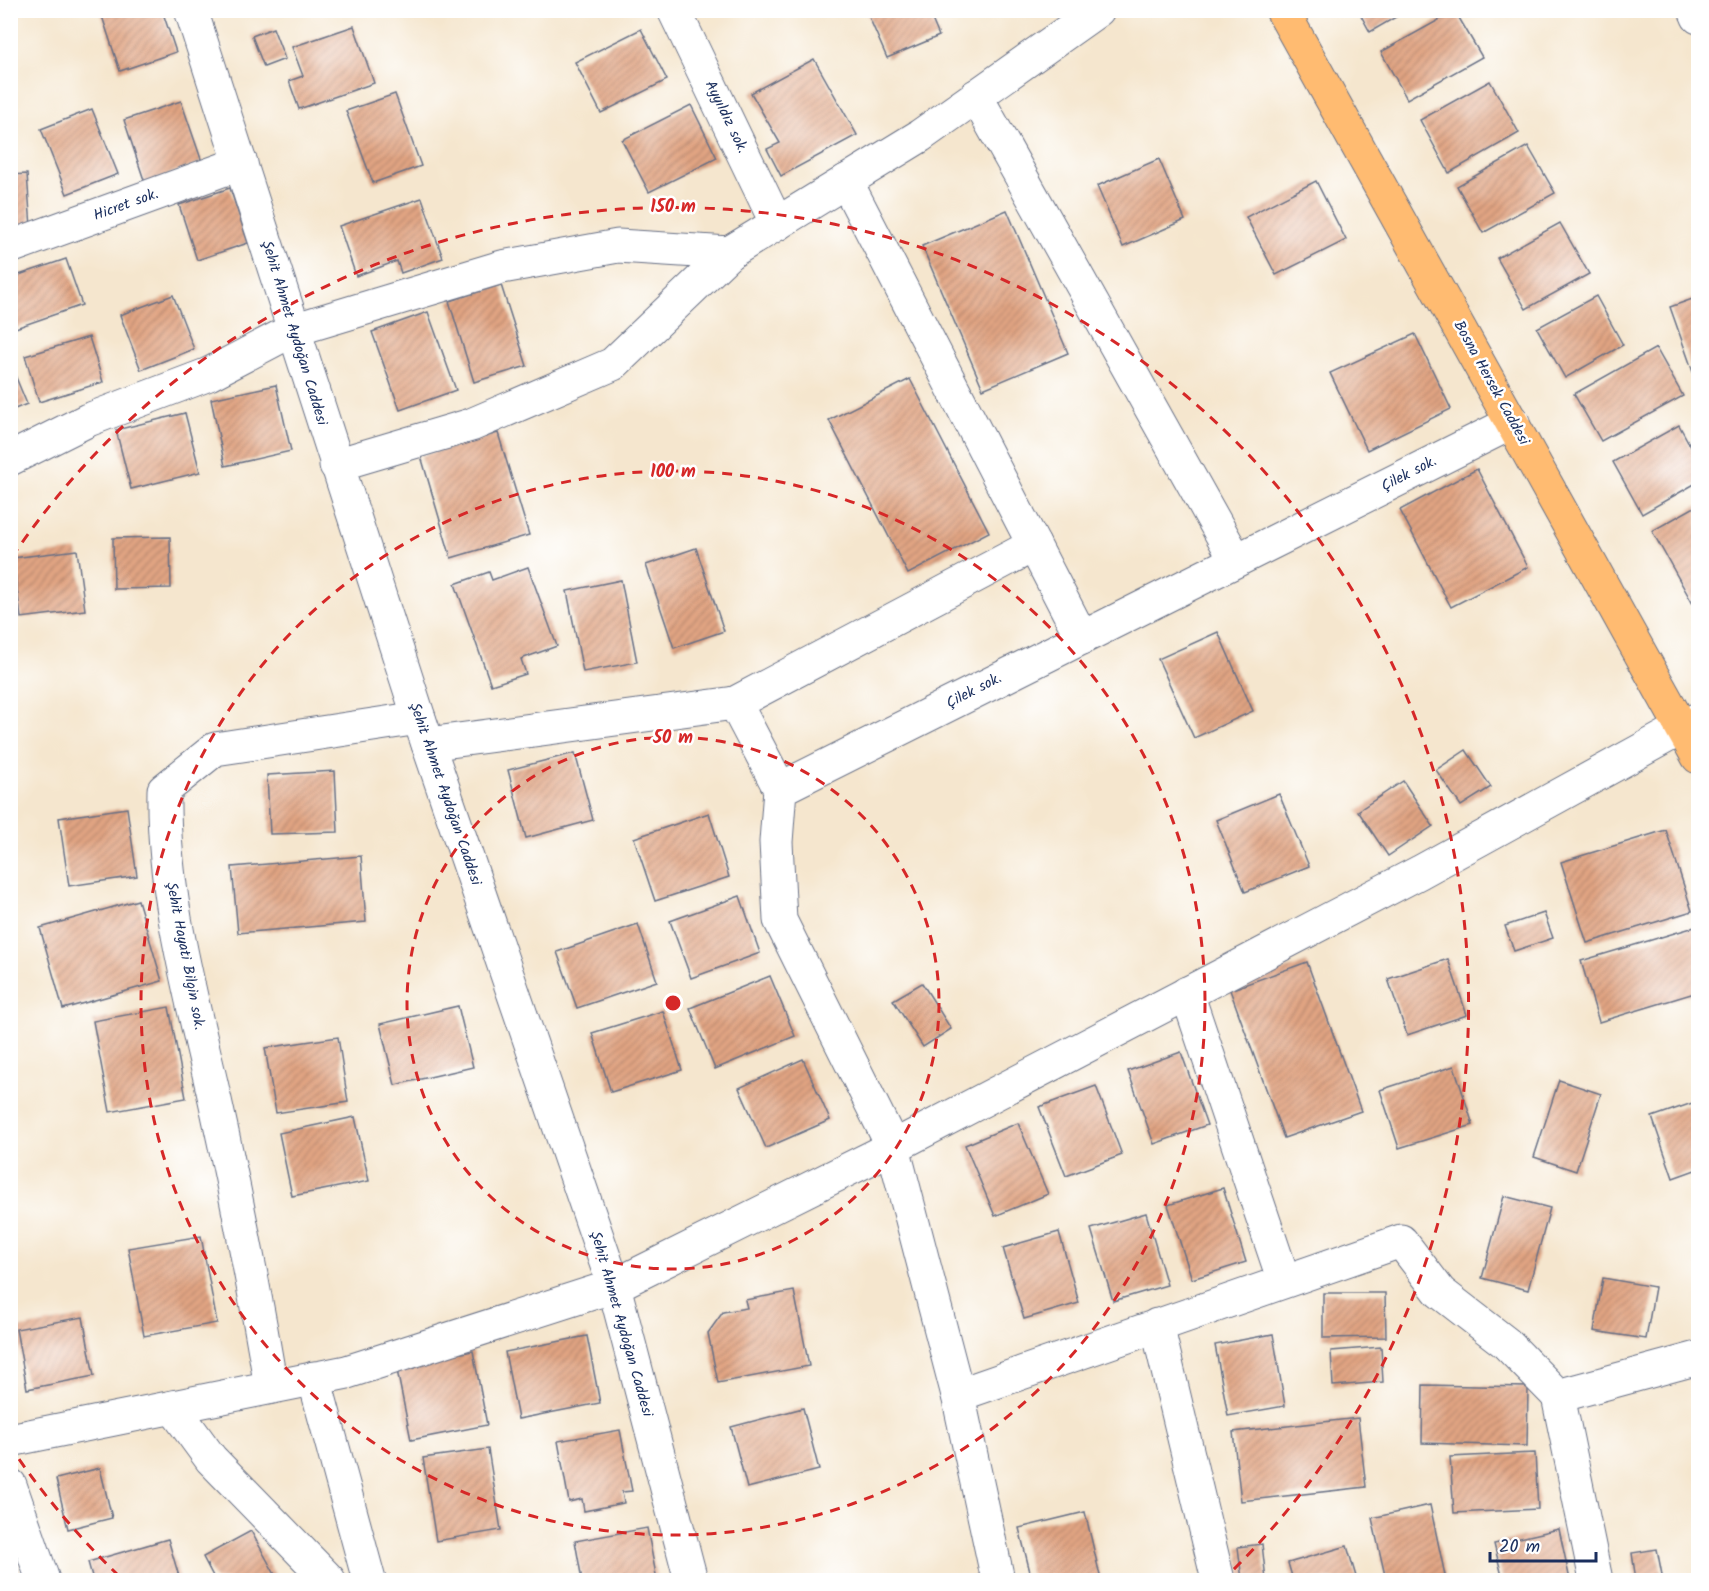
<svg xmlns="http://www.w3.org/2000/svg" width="1709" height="1591" viewBox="0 0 1709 1591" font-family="Kalam,sans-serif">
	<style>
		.building { fill: url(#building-hatch) }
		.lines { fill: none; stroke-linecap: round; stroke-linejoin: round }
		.minor-casing { stroke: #676f85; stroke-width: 35 }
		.major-casing { stroke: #676f85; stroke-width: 35 }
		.minor { stroke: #fff; stroke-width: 33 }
		.major { stroke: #ffbb71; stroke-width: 33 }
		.ring { fill: none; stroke: #d62828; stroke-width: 3; stroke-dasharray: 10 8 }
		.labels { text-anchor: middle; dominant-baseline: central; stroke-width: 5; stroke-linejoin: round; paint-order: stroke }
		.street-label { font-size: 15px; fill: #1b2f5e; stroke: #fff }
		.centre { fill: #d62828; stroke: #fff; stroke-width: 3 }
		.ring-label { font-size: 18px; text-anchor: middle; font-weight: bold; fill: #d62828; stroke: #fff; stroke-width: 5; stroke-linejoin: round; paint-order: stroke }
	</style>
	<defs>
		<pattern id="building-hatch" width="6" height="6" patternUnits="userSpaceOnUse" patternTransform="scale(1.5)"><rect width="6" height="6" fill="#e1a482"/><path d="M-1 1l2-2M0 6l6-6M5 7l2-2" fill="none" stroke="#b6866e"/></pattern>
	</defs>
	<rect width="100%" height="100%" fill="#fff"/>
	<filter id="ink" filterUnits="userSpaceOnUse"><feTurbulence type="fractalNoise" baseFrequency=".0167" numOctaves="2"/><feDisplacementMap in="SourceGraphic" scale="12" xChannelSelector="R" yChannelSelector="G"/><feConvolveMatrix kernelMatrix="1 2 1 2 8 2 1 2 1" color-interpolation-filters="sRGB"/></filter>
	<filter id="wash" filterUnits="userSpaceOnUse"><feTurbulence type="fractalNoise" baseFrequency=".008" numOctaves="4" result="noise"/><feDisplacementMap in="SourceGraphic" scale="24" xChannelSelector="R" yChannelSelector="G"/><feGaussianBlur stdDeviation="1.35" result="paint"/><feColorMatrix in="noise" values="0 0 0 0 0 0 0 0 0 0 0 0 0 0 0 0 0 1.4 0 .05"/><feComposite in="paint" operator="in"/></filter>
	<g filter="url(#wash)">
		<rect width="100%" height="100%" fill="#f5e6ce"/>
		<g id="blocks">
			<g class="building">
				<polygon points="100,10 162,10 176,52 120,71"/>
				<polygon points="866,10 928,10 939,36 887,58"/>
				<polygon points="1358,10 1408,10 1370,32"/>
				<polygon points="1455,11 1482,57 1407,99 1381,52"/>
				<polygon points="354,26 374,83 299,109 289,81 303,76 292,47"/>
				<polygon points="273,28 285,59 264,67 252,36"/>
				<polygon points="641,29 667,80 601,113 575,62"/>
				<polygon points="814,59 857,135 781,176 767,149 780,143 751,93"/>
				<polygon points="1490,81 1519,133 1449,173 1420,120"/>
				<polygon points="395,94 421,166 373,183 346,111"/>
				<polygon points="181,101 202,162 145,183 124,120"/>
				<polygon points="691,105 717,158 649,192 622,140"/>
				<polygon points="92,109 118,174 67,194 41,129"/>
				<polygon points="1528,146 1555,193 1483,233 1457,186"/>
				<polygon points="1159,159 1185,220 1123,247 1097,186"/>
				<polygon points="27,174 31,227 10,228 10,175"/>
				<polygon points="1316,181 1346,240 1276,275 1246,217"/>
				<polygon points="230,188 248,243 197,260 179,205"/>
				<polygon points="422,198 443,258 401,273 397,261 356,276 339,226"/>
				<polygon points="1007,210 1068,353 983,389 922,246"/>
				<polygon points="1560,223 1589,274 1526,309 1497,258"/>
				<polygon points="66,259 82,305 10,330 10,278"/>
				<polygon points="501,285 527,366 474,382 449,301"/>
				<polygon points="173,295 194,349 141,370 120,315"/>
				<polygon points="1596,296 1623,345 1565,378 1537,328"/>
				<polygon points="1698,297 1698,370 1693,372 1670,307"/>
				<polygon points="428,312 456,390 400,410 372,332"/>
				<polygon points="1415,334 1451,409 1367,450 1330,373"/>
				<polygon points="89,337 103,382 39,402 25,356"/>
				<polygon points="1656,348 1683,396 1601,441 1574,394"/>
				<polygon points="10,363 27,404 10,411"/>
				<polygon points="910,379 989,532 908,574 829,420"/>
				<polygon points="276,385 291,451 225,466 211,399"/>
				<polygon points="185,413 200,472 131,489 116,430"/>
				<polygon points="1679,425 1698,460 1698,482 1642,514 1613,462"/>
				<polygon points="498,433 529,535 451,558 421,456"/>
				<polygon points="1477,469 1528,567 1451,607 1400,510"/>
				<polygon points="1698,505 1698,613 1652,531"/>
				<polygon points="170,537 171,588 114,589 113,538"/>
				<polygon points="696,548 724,631 674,648 646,565"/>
				<polygon points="77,550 85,610 21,618 13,558"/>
				<polygon points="528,567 557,646 521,659 526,674 491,685 455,584 489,572 492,580"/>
				<polygon points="621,580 637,662 583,672 567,591"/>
				<polygon points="1218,632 1253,711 1194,738 1158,659"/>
				<polygon points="1466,750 1491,787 1461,806 1436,770"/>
				<polygon points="575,753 593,820 526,838 508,770"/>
				<polygon points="335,771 338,832 270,834 267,775"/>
				<polygon points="1403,781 1433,826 1388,856 1358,811"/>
				<polygon points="1279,794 1309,866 1245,892 1216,820"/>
				<polygon points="127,808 137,876 69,886 59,818"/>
				<polygon points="709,813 729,877 655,901 634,838"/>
				<polygon points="1666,830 1692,911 1587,943 1561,862"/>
				<polygon points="361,856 366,922 238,933 232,867"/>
				<polygon points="740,896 760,953 691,978 670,921"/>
				<polygon points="138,900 162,981 63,1009 40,928"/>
				<polygon points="1544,913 1553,938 1514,951 1505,926"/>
				<polygon points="638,924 657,981 577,1008 557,952"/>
				<polygon points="1698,926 1698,992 1599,1022 1581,961"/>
				<polygon points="1448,959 1467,1015 1407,1035 1388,979"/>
				<polygon points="1307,962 1361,1111 1284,1138 1230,990"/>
				<polygon points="770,976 795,1036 715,1069 690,1008"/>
				<polygon points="922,983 951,1029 923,1047 893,1000"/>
				<polygon points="458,1006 473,1067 395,1085 380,1024"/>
				<polygon points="169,1007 186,1098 110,1112 93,1021"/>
				<polygon points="663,1011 682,1070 611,1092 592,1033"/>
				<polygon points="338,1037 348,1102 276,1113 265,1048"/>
				<polygon points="1181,1052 1207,1125 1154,1144 1128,1071"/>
				<polygon points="803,1059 830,1120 766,1148 739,1088"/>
				<polygon points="1454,1066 1473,1125 1399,1148 1380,1090"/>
				<polygon points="1559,1080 1601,1094 1576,1171 1534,1157"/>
				<polygon points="1096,1086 1122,1155 1066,1176 1039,1107"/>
				<polygon points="1698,1101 1698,1169 1673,1178 1652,1117"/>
				<polygon points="355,1117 369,1181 292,1196 279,1133"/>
				<polygon points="1018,1123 1048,1194 995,1216 965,1145"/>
				<polygon points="1223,1188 1246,1262 1192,1279 1168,1205"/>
				<polygon points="1504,1196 1550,1208 1528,1290 1482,1278"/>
				<polygon points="1146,1213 1167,1285 1113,1301 1091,1229"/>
				<polygon points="1059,1232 1079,1303 1024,1319 1003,1248"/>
				<polygon points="201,1236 217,1323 144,1336 128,1248"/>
				<polygon points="1603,1278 1655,1287 1646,1339 1594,1331"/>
				<polygon points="794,1291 809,1366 718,1383 708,1333 723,1312 747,1308 745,1300"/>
				<polygon points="1323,1293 1385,1293 1386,1337 1323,1338"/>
				<polygon points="83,1317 94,1376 27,1389 16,1329"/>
				<polygon points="1273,1334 1285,1406 1228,1416 1215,1345"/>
				<polygon points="587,1336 600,1403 518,1419 505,1352"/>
				<polygon points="1381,1347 1383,1382 1333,1386 1331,1351"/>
				<polygon points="473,1351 487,1425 411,1440 396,1365"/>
				<polygon points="1423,1385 1528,1387 1527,1446 1422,1443"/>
				<polygon points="803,1408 819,1470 747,1488 731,1427"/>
				<polygon points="1358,1418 1366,1487 1241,1501 1233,1432"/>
				<polygon points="620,1430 632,1491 622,1492 624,1503 584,1511 582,1499 569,1502 558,1441"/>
				<polygon points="488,1449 501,1530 436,1541 423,1458"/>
				<polygon points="1535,1453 1538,1509 1454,1513 1450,1457"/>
				<polygon points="100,1468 112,1518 68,1529 56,1479"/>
				<polygon points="1430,1505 1446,1580 1386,1580 1372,1518"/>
				<polygon points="1085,1512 1101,1580 1032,1580 1019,1528"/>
				<polygon points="647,1528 657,1580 582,1580 575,1541"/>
				<polygon points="1559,1529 1570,1580 1503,1580 1494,1544"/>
				<polygon points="251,1531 278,1580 215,1580 203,1557"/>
				<polygon points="168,1539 180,1580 93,1580 88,1562"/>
				<polygon points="1262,1544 1266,1580 1242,1580 1238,1547"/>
				<polygon points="1347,1546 1357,1580 1293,1580 1288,1563"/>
				<polygon points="1657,1549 1663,1580 1636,1580 1632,1553"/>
				<polygon points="11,1552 20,1580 10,1580"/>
			</g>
		</g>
	</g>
	<g filter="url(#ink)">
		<use href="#blocks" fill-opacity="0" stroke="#676f85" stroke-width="1.5"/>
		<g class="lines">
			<g class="minor-casing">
				<g id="minor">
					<polyline points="191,10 419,718 614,1286 691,1580"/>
					<polyline points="674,10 777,224"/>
					<polyline points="1695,10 1698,17"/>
					<polyline points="976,96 1236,560"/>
					<polyline points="846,181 1082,638"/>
					<polyline points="10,247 241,163"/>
					<polyline points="1513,422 780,789 776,842 780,920 893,1147 958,1395 1401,1241 1440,1292 1506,1343 1558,1396 1698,1358"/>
					<polyline points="10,459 88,420 209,374 293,330 502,267 618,246 729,253"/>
					<polyline points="336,465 471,425 613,364 729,253 920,136 1098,10"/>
					<polyline points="428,744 735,703"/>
					<polyline points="780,789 735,703 1034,545"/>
					<polyline points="1187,993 1284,1281"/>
					<polyline points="1157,1325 1218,1580"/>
					<polyline points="314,1378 369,1580"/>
					<path d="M271 1387C255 1291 236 1195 215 1100 192 998 162 895 164 790L215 749 419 718"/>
					<polyline points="958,1395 998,1580"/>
					<polyline points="1558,1396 1596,1580"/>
					<polyline points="173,1407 211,1459 329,1580"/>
					<polyline points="10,1440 347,1372 614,1286 893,1147 1420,872 1698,719"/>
					<polyline points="10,1485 43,1580"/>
				</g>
			</g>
			<g class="major-casing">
				<polyline id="major" points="1282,10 1698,757"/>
			</g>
			<use href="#minor" class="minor"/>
			<use href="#major" class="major"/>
		</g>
	</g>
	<g class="ring">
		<circle cx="673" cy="1003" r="266"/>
		<circle cx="673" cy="1003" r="532"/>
		<path d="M119 1576A797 797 0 0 1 12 1449M12 557A797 797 0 1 1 1227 1576"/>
	</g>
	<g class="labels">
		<g class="street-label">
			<text transform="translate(726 117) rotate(64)">Ayyıldız sok.</text>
			<text transform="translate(126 205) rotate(-20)">Hicret sok.</text>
			<text transform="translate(294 333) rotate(73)">Şehit Ahmet Aydoğan Caddesi</text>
			<text transform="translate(1491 383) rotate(61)">Bosna Hersek Caddesi</text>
			<text transform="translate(1409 474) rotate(-27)">Çilek sok.</text>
			<text transform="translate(974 691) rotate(-27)">Çilek sok.</text>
			<text transform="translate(445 794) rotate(71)">Şehit Ahmet Aydoğan Caddesi</text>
			<text transform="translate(185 956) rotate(79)">Şehit Hayati Bilgin sok.</text>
			<text transform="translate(621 1324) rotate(74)">Şehit Ahmet Aydoğan Caddesi</text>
		</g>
	</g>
	<circle cx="673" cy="1003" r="9" class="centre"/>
	<g class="ring-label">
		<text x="673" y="212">150 m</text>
		<text x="673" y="477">100 m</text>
		<text x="673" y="743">50 m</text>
	</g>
	<rect width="1709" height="1591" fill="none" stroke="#fff" stroke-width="36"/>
	<path d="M1490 1552v9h106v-9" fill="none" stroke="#1b2f5e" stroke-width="3"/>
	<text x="1499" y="1552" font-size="18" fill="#1b2f5e" stroke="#ffffff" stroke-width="4.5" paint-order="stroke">20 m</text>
</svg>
